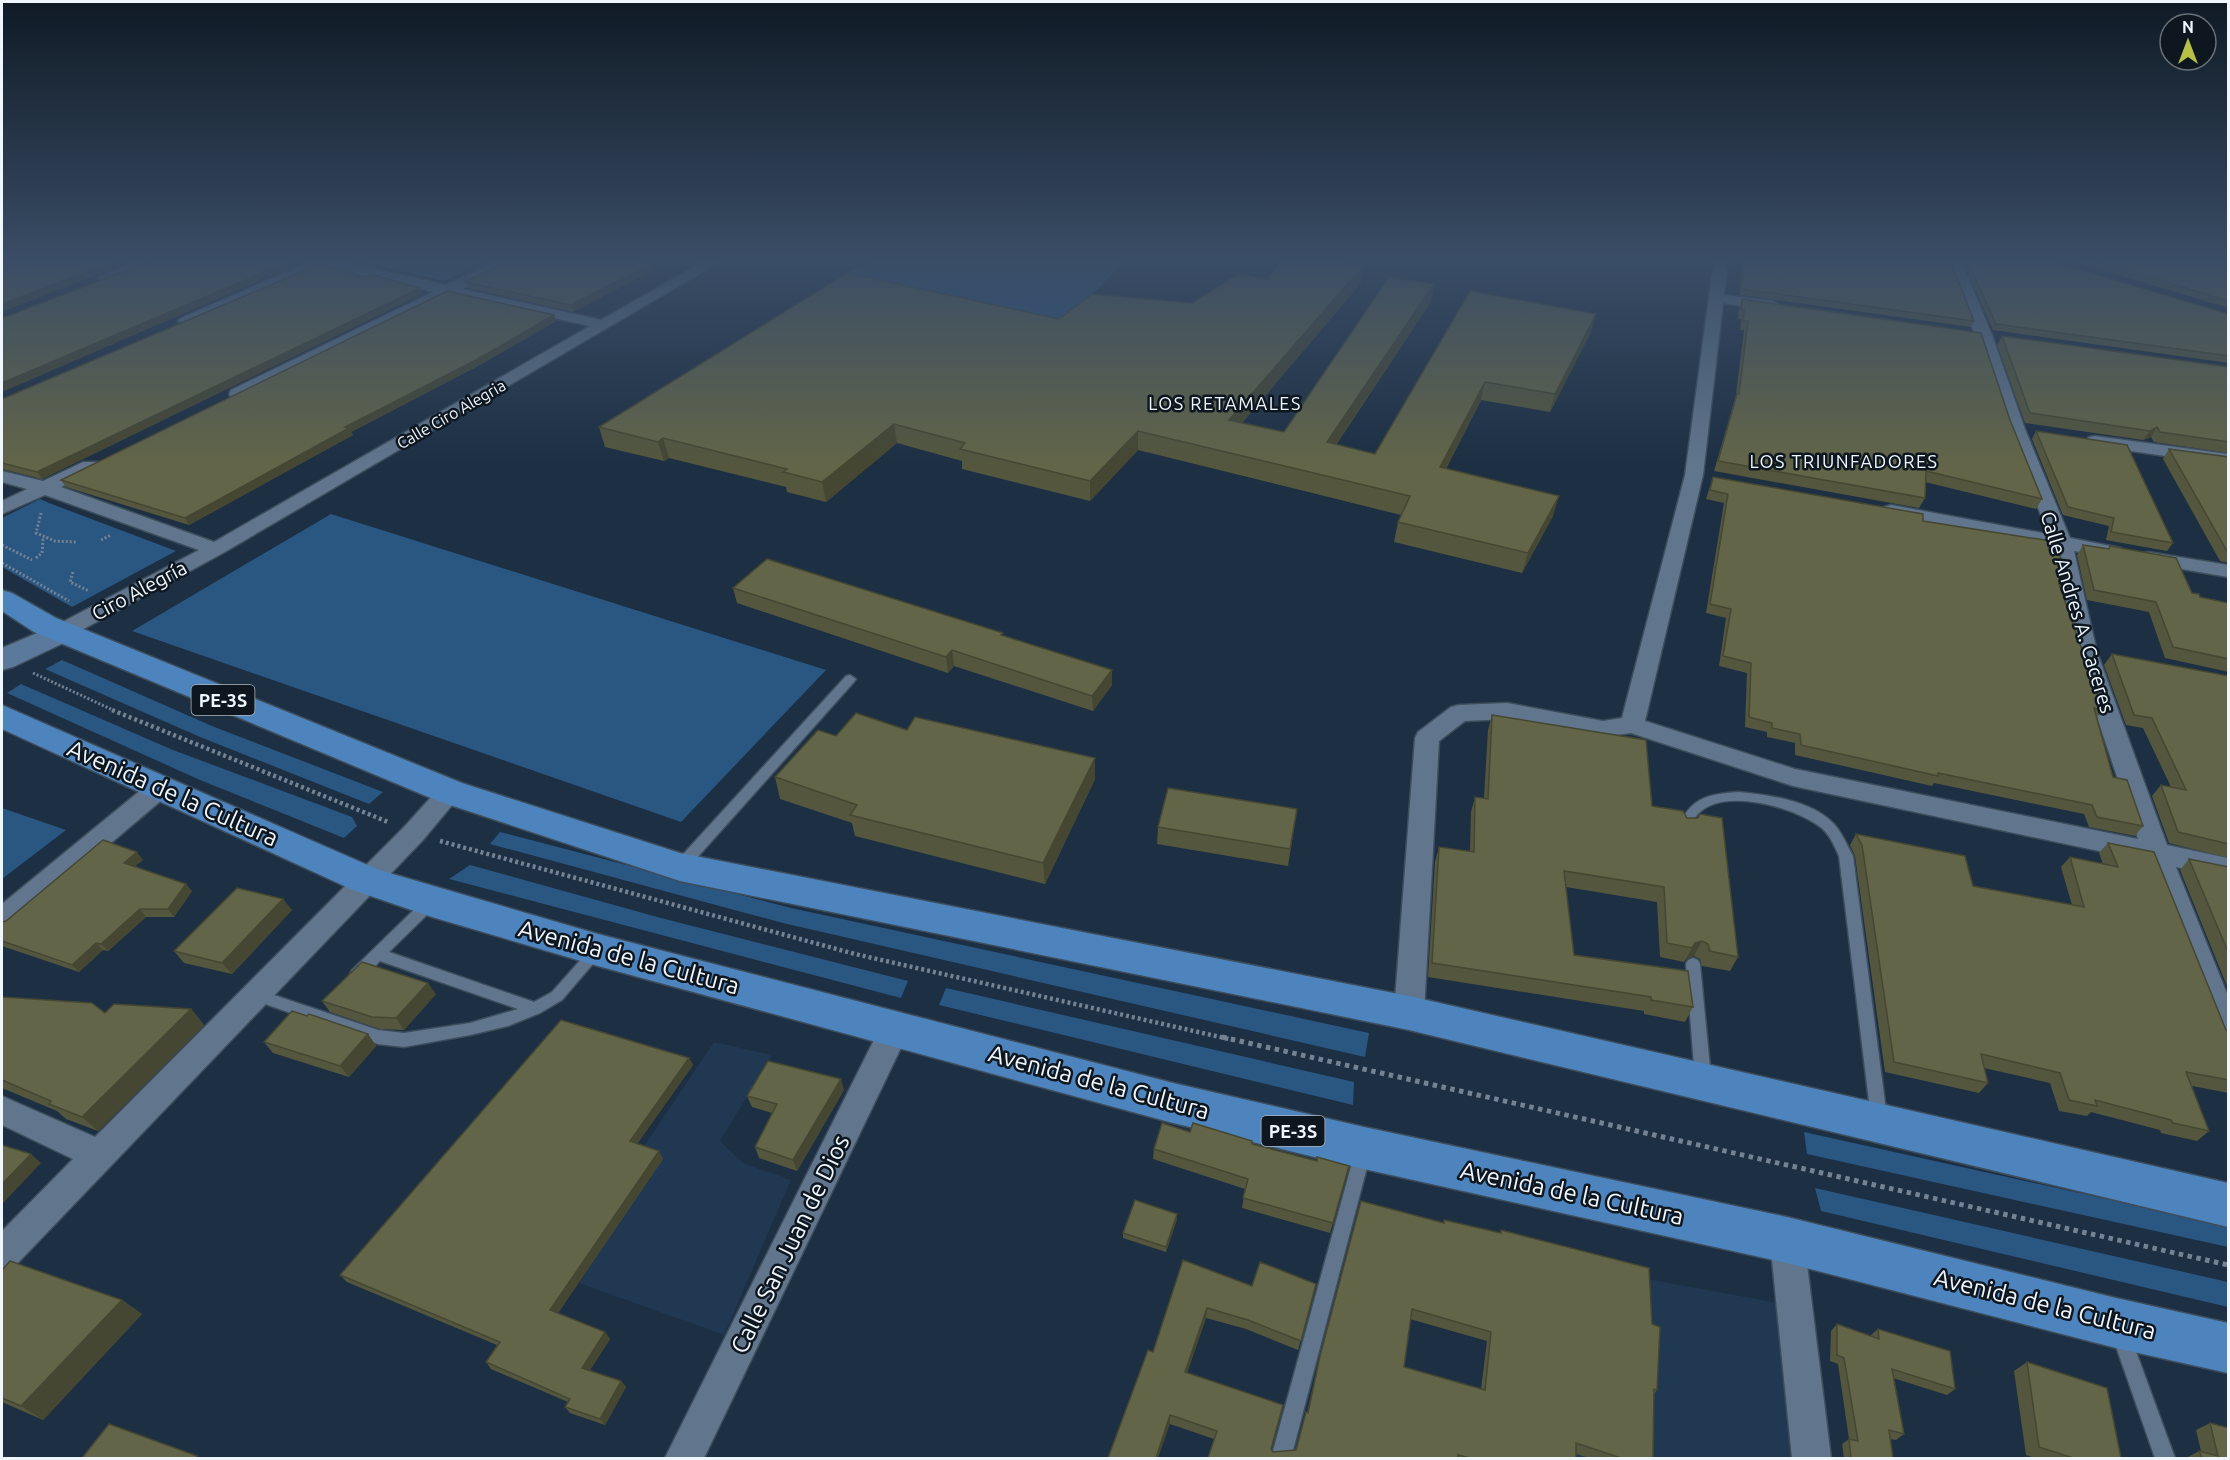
<svg xmlns="http://www.w3.org/2000/svg" width="2230" height="1460" viewBox="0 0 2230 1460" font-family="Ubuntu,sans-serif">
	<style>
		.built { fill: #203851 }
		.green { fill: #2a5682 }
		.lines { fill: none; stroke-linecap: round; stroke-linejoin: round }
		.lane-casing { stroke: #3d4d5c; stroke-width: 3 }
		.street-casing { stroke: #3d4d5c; stroke-width: 3 }
		.secondary-casing { stroke: #3d4d5c; stroke-width: 3 }
		.highway-casing { stroke: #3d4d5c; stroke-width: 3 }
		.path-far2 { stroke: #748291; stroke-width: 3; stroke-dasharray: 2 2; stroke-linecap: butt }
		.path-far1 { stroke: #748291; stroke-width: 4.5; stroke-dasharray: 3 3; stroke-linecap: butt }
		.path { stroke: #748291; stroke-width: 5; stroke-dasharray: 4.5 4.5; stroke-linecap: butt }
		.lane { fill: #61768d; fill-rule: evenodd }
		.street { fill: #61768d; fill-rule: evenodd }
		.secondary { fill: #5b7a9b; fill-rule: evenodd }
		.highway { fill: #4d84bd; fill-rule: evenodd }
		.wall { fill: #54573e; fill-rule: evenodd }
		.shaded-wall { fill: #454732 }
		.building { fill: #626548; stroke: #454732; stroke-width: 1.5; fill-rule: evenodd }
		.labels { text-anchor: middle; dominant-baseline: central; stroke-width: 5; stroke-linejoin: round; paint-order: stroke }
		.far-street-label { font-size: 16px; fill: #eff6fe; stroke: #0e171f }
		.far-neighbourhood-label { font-size: 18px; letter-spacing: 1.5px; fill: #eff6fe; stroke: #0e171f }
		.shield { fill: #0e171f; stroke: #acb3bb; stroke-width: 1.5 }
		.shield-label { font-size: 18px; font-weight: bold; fill: #eff6fe }
		.street-label { font-size: 20px; fill: #eff6fe; stroke: #0e171f }
		.near-street-label { font-size: 24px; fill: #eff6fe; stroke: #0e171f }
	</style>
	<rect width="100%" height="100%" fill="#1c2f43"/>
	<g class="built">
		<polygon points="714,1042 772,1055 720,1141 743,1163 791,1180 724,1335 579,1283 662,1159 641,1151"/>
		<polygon points="1548,1261 1784,1304 1801,1458 1532,1458"/>
	</g>
	<g class="green">
		<polygon points="356,260 488,260 444,281"/>
		<polygon points="867,260 1118,260 1125,261 1064,323 838,279"/>
		<polygon points="40,499 49,503 176,551 72,607 2,567 2,518"/>
		<polygon points="331,514 826,670 681,822 132,631"/>
		<polygon points="62,660 212,726 383,792 369,804 200,737 45,669"/>
		<polygon points="21,684 173,750 352,817 357,826 344,838 200,780 7,693"/>
		<polygon points="2,808 66,830 2,879"/>
		<polygon points="500,832 791,908 1369,1033 1365,1057 783,923 490,844"/>
		<polygon points="470,865 661,918 908,981 901,998 449,879"/>
		<polygon points="946,988 1354,1082 1353,1105 939,1005"/>
		<polygon points="1804,1132 2228,1226 2228,1247 1807,1154"/>
		<polygon points="1815,1188 2228,1282 2228,1307 1821,1211"/>
	</g>
	<g class="lines">
		<g class="lane-casing">
			<g id="lane">
				<polygon points="850,675 856,679 854,682 686,870 676,870 674,866 676,862 846,676"/>
				<path d="M1738 792C1769 795 1811 800 1834 824 1842 833 1847 845 1853 856L1887 1118 1885 1123 1879 1125 1873 1123 1871 1118 1839 856C1834 845 1829 833 1819 826 1793 807 1722 786 1697 815 1693 819 1692 826 1690 831H1680L1678 828C1690 798 1708 794 1738 792Z"/>
				<path d="M431 897 436 898 438 902 436 906 389 952 534 1002 552 992 592 947 597 945 602 947 604 951 562 1000 540 1013 508 1026 470 1035 404 1047 378 1044 251 999 249 995 251 991 256 989 378 1030 404 1033 470 1023 518 1009 380 961C372 969 364 982 352 978L350 974 352 970 426 898Z"/>
				<polygon points="1693,958 1698,960 1700,964 1711,1078 1709,1083 1703,1085 1697,1083 1695,1078 1686,964 1688,960"/>
				<polygon points="1363,1144 1369,1147 1371,1152 1291,1458 1271,1458 1355,1152 1357,1147"/>
				<polygon points="2121,1326 2127,1329 2130,1335 2175,1458 2155,1458 2112,1335 2115,1329"/>
			</g>
		</g>
		<g class="street-casing">
			<g id="street">
				<polygon points="141,260 160,260 158,263 110,282 100,282 98,279 100,276"/>
				<polygon points="304,260 334,260 446,285 498,260 516,260 514,263 462,289 601,320 706,260 723,260 223,553 69,637 61,639 53,637 50,632 53,627 199,550 45,495 2,514 2,501 27,489 2,482 2,471 43,481 83,462 97,462 99,466 97,470 61,487 214,542 590,326 449,295 243,398 231,398 229,394 231,390 433,292 323,267 191,324 186,326 178,321 181,318 307,263"/>
				<path d="M1714 260H1728L1724 295 1773 301 1781 306 1773 311 1723 303 1703 475 1645 721 1795 769 2138 839 2075 652 2053 547 1891 517 1884 515 1881 511 1884 507 1891 505 2048 534C2013 443 1982 351 1947 260H1961L1992 335 2025 429 2070 538 2121 548 2124 552 2121 556 2114 558 2074 551 2097 652 2167 845 2228 858V878L2176 867 2228 996V1044L2217 1040 2213 1031 2146 861 1793 786 1631 733 1603 737 1507 719 1465 721 1439 741 1424 1013 1420 1022 1409 1026 1398 1022 1394 1013 1415 738 1418 732 1451 707 1459 705 1507 703 1603 721 1622 718 1685 475Z"/>
				<polygon points="2212,260 2226,260 2228,263 2228,276 2223,275"/>
				<polygon points="2095,436 2228,454 2228,465 2089,445 2086,441 2089,437"/>
				<polygon points="2148,552 2228,565 2228,577 2141,562 2138,558 2141,554"/>
				<polygon points="161,778 170,781 174,787 170,793 12,927 2,930 2,904 152,781"/>
				<polygon points="450,783 459,786 463,792 423,840 14,1267 2,1272 2,1231 73,1159 2,1125 2,1096 95,1137 405,826 441,786"/>
				<polygon points="895,1016 906,1020 910,1029 704,1458 665,1458 884,1020"/>
				<polygon points="1787,1223 1799,1228 1804,1240 1831,1458 1792,1458 1770,1240 1775,1228"/>
			</g>
		</g>
		<g class="secondary-casing">
			<polygon id="secondary" points="61,623 72,625 76,632 72,639 13,667 2,670 2,648"/>
		</g>
		<g class="highway-casing">
			<g id="highway">
				<polygon points="2,590 12,593 56,618 462,783 680,853 1409,996 2228,1183 2228,1227 1409,1030 680,881 438,801 34,632 2,611"/>
				<polygon points="2,705 379,870 598,934 1173,1083 1364,1127 1787,1217 2116,1298 2228,1323 2228,1373 2116,1348 1787,1263 1364,1169 1173,1123 598,966 432,917 353,890 2,729"/>
			</g>
		</g>
		<g class="path-far2">
			<polyline points="41,513 36,533 55,541 76,542"/>
			<polyline points="101,540 111,535"/>
			<polyline points="2,545 32,560"/>
			<polyline points="36,558 42,553 43,540 46,538"/>
			<polyline points="2,563 69,601"/>
			<polyline points="73,572 70,582 89,591"/>
			<polyline points="33,673 115,711"/>
		</g>
		<g class="path-far1">
			<polyline points="112,710 388,822"/>
			<polyline points="440,841 855,954 1229,1039"/>
		</g>
		<polyline class="path" points="1222,1037 2228,1265"/>
		<use href="#lane" class="lane"/>
		<use href="#street" class="street"/>
		<use href="#secondary" class="secondary"/>
		<use href="#highway" class="highway"/>
	</g>
	<g class="wall">
		<polygon points="1742,260 1950,260 1974,321 1971,327 1740,295"/>
		<polygon points="1962,260 2047,260 2229,314 2229,363 1993,330"/>
		<polygon points="2069,260 2218,260 2225,270 2229,271 2229,308"/>
		<polygon points="653,270 573,312 468,288 465,282"/>
		<polygon points="364,277 420,288 422,294 42,479 2,469 2,399"/>
		<polygon points="1267,279 1361,283 1242,423 1284,432 1431,302 1336,445 1375,454 1470,291 1591,332 1550,412 1481,400 1446,469 1553,516 1522,573 1394,542 1398,522 1401,515 1138,450 1090,501 962,469 962,461 897,443 826,502 787,492 786,487 669,458 664,461 605,447 599,427 1059,319 1192,303"/>
		<polygon points="1742,299 2010,420 2042,499 2036,509 1925,482 1925,498 1919,508 1714,471 1736,395 1744,330 1740,330 1741,319 1738,319 1739,308"/>
		<polygon points="554,315 556,321 478,366 351,432 353,435 189,525 66,487 61,480"/>
		<polygon points="2002,336 2229,367 2229,453 2154,442 2151,437 2143,440 2025,423 1997,345"/>
		<polygon points="2036,431 2173,543 2167,551 2106,540 2109,526 2063,515 2032,439"/>
		<polygon points="2169,449 2229,457 2229,563 2220,561 2163,459"/>
		<polygon points="1713,477 1923,521 2067,586 2062,593 2103,710 2096,718 2113,777 2143,826 2135,836 2089,827 2084,814 1934,783 1932,786 1795,755 1795,743 1767,737 1767,732 1745,727 1747,673 1719,666 1726,618 1706,613 1724,503 1706,499"/>
		<polygon points="2083,545 2108,549 2110,546 2200,597 2229,603 2229,672 2165,658 2149,612 2087,600 2077,555"/>
		<polygon points="733,588 1003,636 1112,685 1093,711 954,666 948,673 737,603"/>
		<polygon points="2112,654 2229,676 2229,858 2169,843 2152,796 2161,785 2171,787 2143,728 2126,725 2104,665"/>
		<polygon points="1492,715 1652,806 1738,957 1730,971 1702,966 1700,959 1694,956 1687,958 1684,962 1660,957 1657,902 1566,887 1574,955 1693,1007 1685,1022 1644,1014 1644,1011 1428,977 1435,862 1439,847 1470,852 1471,812 1475,797 1484,798 1488,730"/>
		<polygon points="907,730 1095,758 1095,779 1045,884 855,836 852,823 780,799 775,777 836,736"/>
		<polygon points="1297,809 1288,866 1157,844 1158,827"/>
		<polygon points="1856,834 1973,886 2072,905 2061,867 2070,857 2103,864 2099,853 2108,843 2226,1030 2229,1031 2229,1093 2192,1086 2209,1131 2197,1141 2161,1133 2160,1130 2091,1112 2087,1116 2059,1111 2050,1083 1984,1068 1988,1083 1979,1093 1885,1072 1855,856 1850,845"/>
		<polygon points="2189,859 2229,867 2229,991 2180,870"/>
		<polygon points="143,860 135,866 192,891 174,917 146,917 108,951 103,950 79,972 2,946 2,922 6,921"/>
		<polygon points="292,910 232,974 184,963 174,951"/>
		<polygon points="436,994 404,1030 380,1029 330,1012 322,1001"/>
		<polygon points="2,997 105,1013 191,1009 204,1025 98,1131 66,1119 57,1111 2,1088"/>
		<polygon points="368,1034 376,1046 349,1077 273,1053 264,1042"/>
		<polygon points="689,1058 693,1065 637,1144 663,1159 558,1313 605,1332 610,1339 590,1370 621,1381 626,1387 605,1425 570,1413 565,1407 568,1402 491,1369 486,1362 497,1345 347,1282 340,1275"/>
		<polygon points="844,1090 797,1171 759,1158 755,1147 772,1113 752,1107 747,1096"/>
		<polygon points="1190,1132 1252,1144 1317,1161 1349,1166 1330,1233 1242,1208 1245,1189 1153,1159 1154,1149"/>
		<path d="M1361 1201 1443 1223 1444 1220 1500 1233 1501 1230 1657 1390 1654 1394 1653 1458H1590L1576 1454V1458H1208L1214 1439 1170 1424 1153 1352 1183 1260 1252 1286 1316 1284 1298 1350 1246 1329 1206 1318 1187 1373 1273 1452 1295 1450 1307 1413 1318 1365ZM1410 1319 1487 1341 1481 1389 1404 1367Z"/>
		<polygon points="1177,1219 1166,1252 1123,1238 1123,1233"/>
		<polygon points="2,1270 122,1300 142,1314 43,1420 2,1402"/>
		<polygon points="1837,1324 1871,1337 1871,1335 1878,1329 1955,1389 1947,1395 1893,1378 1904,1434 1896,1440 1890,1439 1893,1458 1844,1458 1842,1444 1849,1439 1838,1364 1830,1361 1831,1331"/>
		<polygon points="2027,1362 2121,1458 2035,1458 2026,1455 2014,1371"/>
		<polygon points="2210,1423 2229,1458 2186,1458 2199,1451 2201,1451 2196,1430"/>
	</g>
	<g class="shaded-wall">
		<polygon points="117,260 135,260 2,312 2,304"/>
		<polygon points="292,260 301,260 301,263 2,392 2,383"/>
		<polygon points="651,264 653,270 573,312 571,305"/>
		<polygon points="1363,266 1361,283 1228,439 1229,420"/>
		<polygon points="1434,284 1431,302 1324,462 1327,442"/>
		<polygon points="420,288 422,294 42,479 37,472"/>
		<polygon points="1596,314 1591,332 1550,412 1555,394"/>
		<polygon points="554,315 556,321 478,366 351,432 353,435 189,525 185,518 345,427"/>
		<polygon points="1485,382 1481,400 1436,487 1440,467"/>
		<polygon points="894,424 897,443 826,502 822,482"/>
		<polygon points="2157,427 2151,437 2143,440 2150,431"/>
		<polygon points="1138,431 1138,450 1090,501 1090,481"/>
		<polygon points="663,438 669,458 664,461 658,442"/>
		<polygon points="1559,496 1553,516 1522,573 1528,553"/>
		<polygon points="952,650 954,666 948,673 946,657"/>
		<polygon points="1112,670 1112,685 1093,711 1092,696"/>
		<polygon points="1095,758 1095,779 1045,884 1043,863"/>
		<polygon points="137,852 143,860 130,870 124,863"/>
		<polygon points="186,884 192,891 174,917 168,909"/>
		<polygon points="283,899 292,910 232,974 222,963"/>
		<polygon points="140,909 146,917 108,951 101,944"/>
		<polygon points="1702,941 1694,956 1687,958 1684,962 1695,943"/>
		<polygon points="96,943 103,950 79,972 72,965"/>
		<polygon points="428,983 436,994 404,1030 396,1018"/>
		<polygon points="191,1009 204,1025 98,1131 82,1117"/>
		<polygon points="368,1034 376,1046 349,1077 340,1066"/>
		<polygon points="689,1058 693,1065 634,1148 630,1141"/>
		<polygon points="841,1079 844,1090 797,1171 793,1160"/>
		<polygon points="659,1151 663,1159 555,1317 550,1310"/>
		<polygon points="31,1154 41,1163 2,1204 2,1184"/>
		<polygon points="1177,1214 1177,1219 1166,1252 1166,1247"/>
		<polygon points="122,1300 142,1314 43,1420 21,1406"/>
		<polygon points="1207,1308 1206,1318 1184,1381 1185,1372"/>
		<polygon points="605,1332 610,1339 587,1374 582,1368"/>
		<polygon points="621,1381 626,1387 605,1425 600,1419"/>
		<polygon points="1170,1415 1170,1424 1158,1458 1156,1458"/>
	</g>
	<g class="building">
		<polygon points="2,260 117,260 2,304"/>
		<polygon points="154,260 292,260 2,383 2,318"/>
		<polygon points="510,260 634,260 651,264 571,305 465,282"/>
		<polygon points="1283,260 1326,260 1363,266 1229,420 1284,432 1389,277 1434,284 1327,442 1375,454 1470,291 1596,314 1555,394 1485,382 1440,467 1559,496 1528,553 1398,522 1410,496 1138,431 1090,481 960,449 965,443 894,424 822,482 783,472 787,469 663,438 658,442 599,427 847,273 1059,319 1092,294 1192,303 1239,274 1267,279"/>
		<polygon points="1744,260 1950,260 1974,321 1742,289"/>
		<polygon points="1967,260 2047,260 2229,314 2229,356 1996,324"/>
		<polygon points="2093,260 2218,260 2225,270 2229,271 2229,301"/>
		<polygon points="320,264 364,277 370,274 420,288 37,472 2,463 2,399"/>
		<polygon points="447,291 554,315 476,360 345,427 349,428 185,518 61,480"/>
		<polygon points="1742,299 1981,333 2010,420 2042,499 1926,471 1925,498 1718,461 1737,394 1739,394 1748,321 1743,321 1744,310 1741,310"/>
		<polygon points="2002,336 2229,367 2229,442 2160,432 2157,427 2150,431 2030,413"/>
		<polygon points="2036,431 2127,445 2173,543 2111,532 2114,518 2068,507"/>
		<polygon points="2169,449 2229,457 2229,551 2227,551"/>
		<polygon points="1713,477 1923,514 1923,521 2057,542 2067,586 2059,584 2103,710 2094,708 2113,777 2127,780 2143,826 2097,817 2092,805 1938,773 1938,776 1801,745 1800,734 1772,728 1772,723 1749,717 1751,663 1723,656 1731,609 1710,604 1728,494 1710,490"/>
		<polygon points="2083,545 2109,549 2110,546 2176,558 2192,593 2199,594 2200,597 2229,603 2229,659 2173,647 2156,602 2094,590"/>
		<polygon points="767,559 1003,633 1001,635 1112,670 1092,696 952,650 946,657 733,588"/>
		<polygon points="2112,654 2229,676 2229,844 2178,832 2161,785 2186,790 2152,718 2134,715"/>
		<polygon points="856,713 907,730 915,717 1095,758 1043,863 850,815 857,805 775,777 818,730 836,736"/>
		<polygon points="1492,715 1646,740 1652,806 1683,811 1687,818 1698,818 1700,814 1722,818 1738,957 1710,951 1708,944 1702,941 1695,943 1692,948 1667,943 1664,887 1564,871 1574,955 1688,971 1693,1007 1651,1000 1651,997 1432,963 1439,847 1474,852 1475,797 1488,799"/>
		<polygon points="1168,788 1297,809 1290,849 1158,827"/>
		<polygon points="1856,834 1965,856 1973,886 2084,907 2070,857 2118,867 2108,843 2154,852 2226,1030 2229,1031 2229,1080 2186,1072 2209,1131 2173,1123 2171,1120 2095,1100 2097,1106 2069,1100 2060,1073 1981,1054 1988,1083 1894,1062 1862,845"/>
		<polygon points="103,840 137,852 124,863 186,884 168,909 140,909 101,944 96,943 72,965 2,941 2,922 6,921"/>
		<polygon points="2189,859 2229,867 2229,954"/>
		<polygon points="237,888 283,899 222,963 174,951"/>
		<polygon points="362,962 428,983 396,1018 372,1017 322,1001"/>
		<polygon points="2,997 92,1003 105,1013 114,1004 191,1009 82,1117 49,1104 51,1101 2,1080"/>
		<polygon points="292,1011 307,1016 309,1014 368,1034 340,1066 264,1042"/>
		<polygon points="561,1020 689,1058 630,1141 659,1151 550,1310 605,1332 582,1368 621,1381 600,1419 565,1407 570,1399 486,1362 500,1342 340,1275"/>
		<polygon points="768,1061 841,1079 793,1160 755,1147 777,1104 747,1096"/>
		<polygon points="1162,1123 1190,1132 1193,1123 1252,1141 1252,1144 1317,1161 1317,1157 1349,1166 1333,1223 1243,1198 1248,1179 1154,1149"/>
		<polygon points="2,1145 31,1154 2,1184"/>
		<polygon points="1135,1200 1177,1214 1166,1247 1123,1233"/>
		<path d="M1361 1201 1444 1223V1220L1501 1233V1230L1649 1268 1652 1324 1660 1327 1657 1390 1654 1389 1653 1458H1621L1576 1443V1458H1470L1458 1455V1458H1208L1217 1431 1170 1415 1156 1458H1108L1148 1350 1153 1352 1183 1260 1252 1286 1260 1262 1316 1284 1301 1341 1248 1320 1207 1308 1185 1372 1283 1405 1271 1449 1273 1452 1296 1450 1306 1412 1308 1413 1320 1356ZM1412 1309 1491 1332 1485 1390 1404 1367Z"/>
		<polygon points="10,1261 122,1300 21,1406 2,1398 2,1270"/>
		<polygon points="1837,1324 1879,1339 1878,1329 1950,1351 1955,1389 1892,1369 1904,1434 1889,1430 1893,1458 1851,1458 1849,1439 1858,1441 1844,1358 1837,1355"/>
		<polygon points="2027,1362 2107,1388 2121,1458 2073,1458 2039,1447"/>
		<polygon points="2210,1423 2229,1428 2229,1458 2202,1458 2199,1451 2218,1456"/>
		<polygon points="109,1424 197,1456 196,1458 82,1458"/>
	</g>
	<linearGradient id="sky" x2="0" y2="1"><stop stop-color="#0f1a25"/><stop offset="0.56" stop-color="#3a4d66"/><stop offset="1" stop-color="#3a4d66" stop-opacity="0"/></linearGradient>
	<rect width="2230" height="464" fill="url(#sky)"/>
	<g class="labels">
		<g class="far-street-label">
			<text transform="translate(451 414) rotate(-30)">Calle Ciro Alegria</text>
		</g>
		<g class="far-neighbourhood-label">
			<text x="1225" y="403">LOS RETAMALES</text>
			<text x="1844" y="461">LOS TRIUNFADORES</text>
		</g>
		<g class="shield">
			<rect x="191.5" y="685" width="63" height="30" rx="4.5"/>
			<rect x="1261.5" y="1116" width="63" height="30" rx="4.5"/>
		</g>
		<g class="shield-label">
			<text x="223" y="700">PE-3S</text>
			<text x="1293" y="1131">PE-3S</text>
		</g>
		<g class="street-label">
			<text transform="translate(139 590) rotate(-28)">Ciro Alegría</text>
			<text transform="translate(2078 612) rotate(73)">Calle Andres A. Caceres</text>
		</g>
		<g class="near-street-label">
			<text transform="translate(173 793) rotate(24)">Avenida de la Cultura</text>
			<text transform="translate(629 957) rotate(15)">Avenida de la Cultura</text>
			<text transform="translate(1099 1082) rotate(15)">Avenida de la Cultura</text>
			<text transform="translate(1572 1193) rotate(12)">Avenida de la Cultura</text>
			<text transform="translate(790 1244) rotate(-64)">Calle San Juan de Dios</text>
			<text transform="translate(2045 1304) rotate(14)">Avenida de la Cultura</text>
		</g>
	</g>
	<rect width="2230" height="1460" fill="none" stroke="#eff6fe" stroke-width="6"/>
	<g transform="translate(2188 42)"><circle r="28" fill="#0e171f" stroke="#687078" stroke-width="1.5"/>
	<path d="M0-4.5L10 22L0 15L-10 22Z" fill="#b8c147"/>
	<text y="-9" font-size="16" font-weight="bold" text-anchor="middle" fill="#eff6fe">N</text>
	</g>
</svg>
